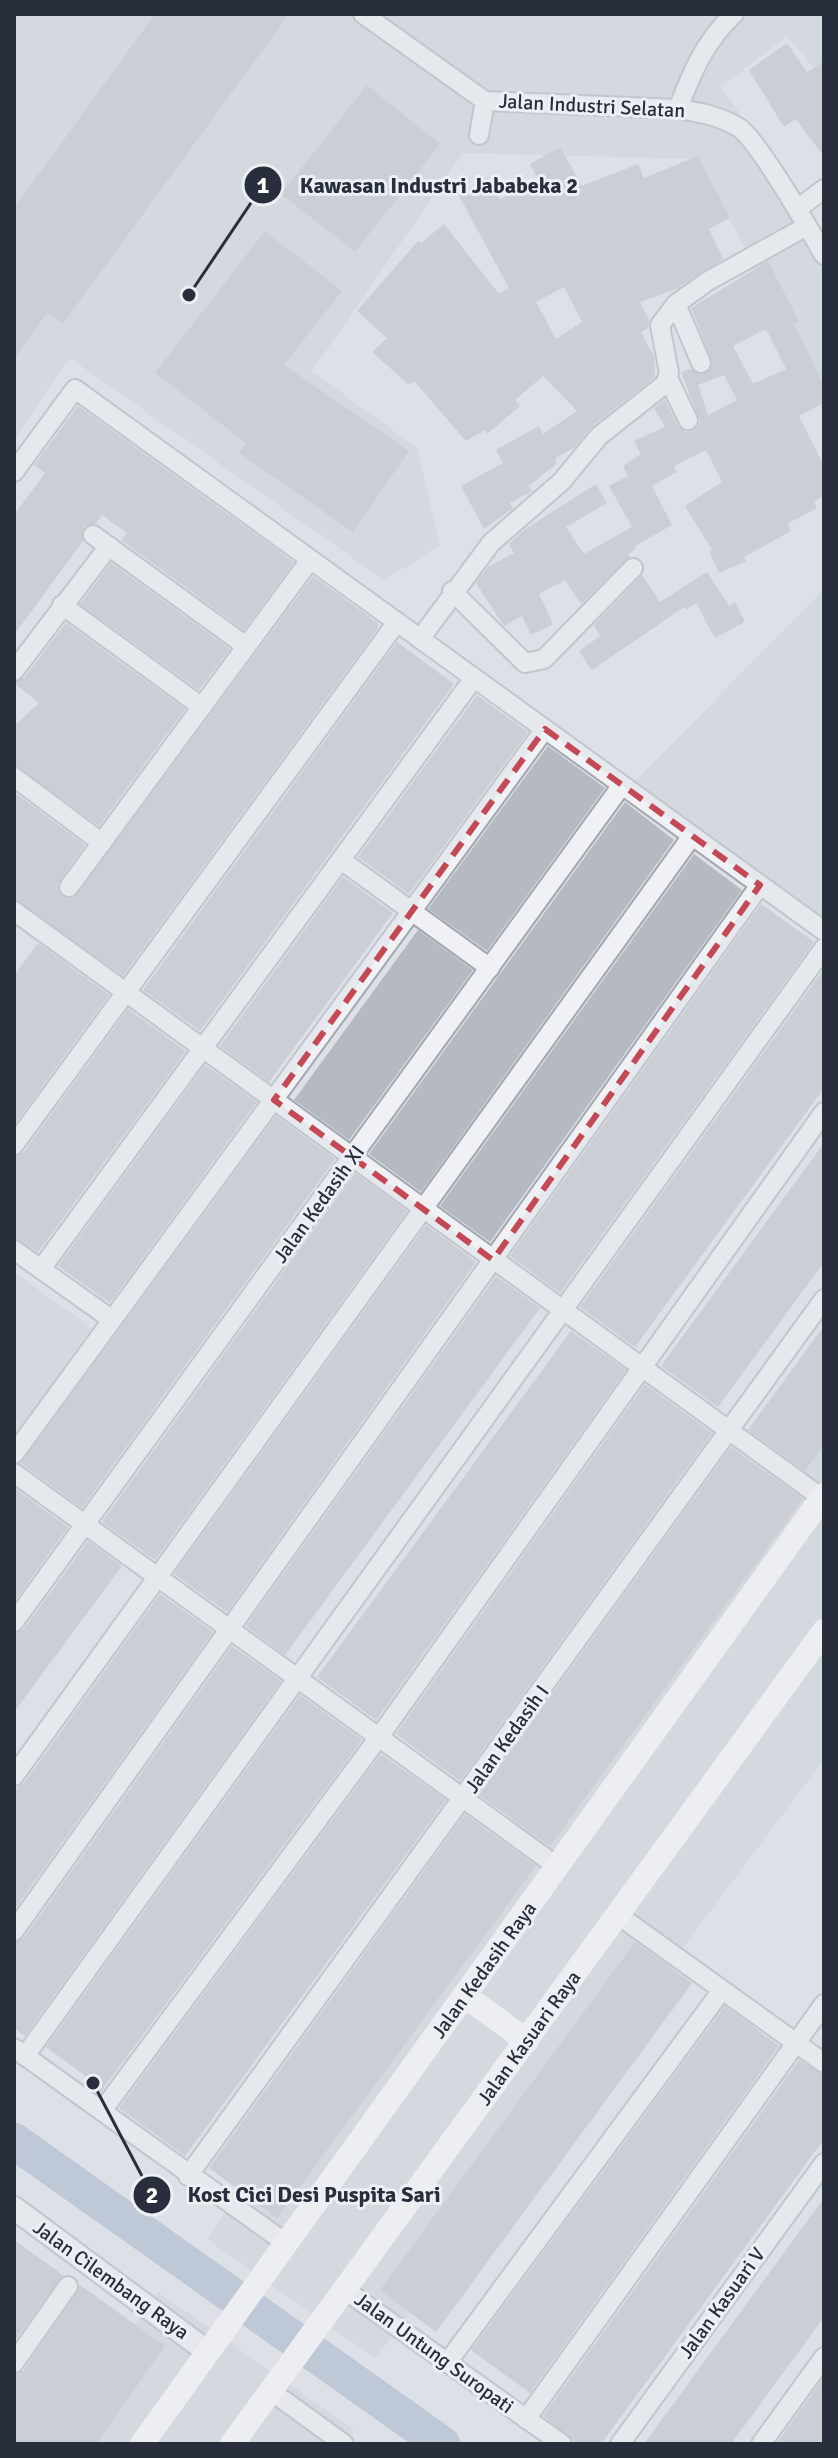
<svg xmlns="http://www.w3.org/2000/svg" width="838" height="2458" viewBox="0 0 838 2458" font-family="Signika,sans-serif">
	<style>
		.built { fill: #cbcfd7 }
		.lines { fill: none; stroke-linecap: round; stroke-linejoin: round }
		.river { stroke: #9aacc4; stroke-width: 36 }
		.building { fill: #b5b9c2; fill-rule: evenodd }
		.minor-casing { stroke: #a3a7af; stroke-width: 22 }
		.tertiary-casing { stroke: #a3a7af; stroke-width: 26 }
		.minor { stroke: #eff1f4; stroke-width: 18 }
		.tertiary { stroke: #eff1f4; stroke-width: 22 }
		.secondary { stroke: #fff; stroke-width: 24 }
		.marked { fill: none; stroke: #c44955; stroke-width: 6; stroke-dasharray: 16 10; stroke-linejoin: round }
		.labels { text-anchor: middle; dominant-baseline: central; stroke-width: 6; stroke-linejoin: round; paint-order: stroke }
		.street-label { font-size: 20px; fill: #282e3b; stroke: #eceff4 }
		.leader { fill: none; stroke: #282e3b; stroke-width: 3 }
		.callout-dot { fill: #282e3b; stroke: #eceff4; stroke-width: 3 }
		.mark-label { font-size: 24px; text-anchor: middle; font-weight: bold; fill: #fff }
		.callout-label { font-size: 22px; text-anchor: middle; font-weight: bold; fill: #282e3b; stroke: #eceff4; stroke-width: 6; stroke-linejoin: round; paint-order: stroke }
	</style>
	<rect width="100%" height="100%" fill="#dde0e6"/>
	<g class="built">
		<polygon points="14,14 824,14 824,74 820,76 787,36 721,87 824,233 824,394 697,159 463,153 312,371 417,448 440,546 384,580 70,358 14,440"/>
		<polygon points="824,589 824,927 629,788"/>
		<polygon points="14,1272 91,1328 14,1438"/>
		<polygon points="824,1392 824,1759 375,2359 207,2239"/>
		<polygon points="158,2292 354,2430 344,2444 49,2444"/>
	</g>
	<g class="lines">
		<polyline class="river" points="14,2141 442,2444"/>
	</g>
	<g class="building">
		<polygon points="155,14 289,14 63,324 47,313 14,359 14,208"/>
		<polygon points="787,43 807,72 824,62 824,157 796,119 784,127 749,70"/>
		<polygon points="367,85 440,144 355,252 281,194"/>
		<path d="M560 147 582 186 638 164 644 178 698 156 730 218 709 229 723 259 676 289 640 302 649 320 648 328 641 332 654 357 655 377 591 427 575 447 556 458V464L529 486 532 491 510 503 513 508 484 529 461 486 503 463 496 450 539 426 543 434 577 411 543 376 515 400 520 406 487 434 485 430 466 441 414 381 409 385 372 352 387 338 357 311 418 241 421 243 444 224 499 294 509 288 458 194 488 177 500 199 539 181 530 164ZM564 287 582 322 556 339 536 302Z"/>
		<polygon points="265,231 342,291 284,365 409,451 353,532 239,453 246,443 155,373"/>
		<path d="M768 261 799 321 794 324 824 386V403L799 416 824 466V496L814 501 817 508 787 524 791 531 744 557 746 561 719 573 709 551 712 550 685 506 722 482 706 450 674 466 677 472 652 486 672 525 635 546 636 549 628 554 630 557 581 604 565 580 539 594 553 624 531 635 522 616 504 626 476 583 488 567 514 553 509 544 524 530 596 484 607 503 566 527 584 554 632 527 609 486 628 476 623 466 641 454 634 441 665 427 654 408 665 399 677 425 686 432 694 430 700 422 681 372 691 369 705 374 713 364 691 308ZM766 329 786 369 753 384 733 346ZM724 375 737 400 708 415 698 385Z"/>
		<polygon points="78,406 294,562 244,630 121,540 127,533 102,515 96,523 84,527 83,541 14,635 14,515 45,473 34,465"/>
		<polygon points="111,563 230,649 199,690 80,604"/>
		<polygon points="707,572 729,606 735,602 745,622 715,638 696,603 686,610 684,607 592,670 579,651 600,636 594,625 642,575 660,602"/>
		<polygon points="313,576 378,623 378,628 123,976 14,899 14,792 85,845 57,885 63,897 74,898"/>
		<polygon points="66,623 185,709 99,826 14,765 14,726 39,703 14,683 24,678"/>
		<polygon points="397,642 454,684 200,1031 143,990"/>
		<polygon points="477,695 528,732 409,894 358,857"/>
		<polygon points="548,746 605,788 487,951 428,909"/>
		<polygon points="625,802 674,840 421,1192 369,1154"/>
		<polygon points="694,854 742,890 490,1242 440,1206"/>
		<polygon points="343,877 393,913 269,1082 220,1046"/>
		<polygon points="761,904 814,942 560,1293 510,1256"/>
		<polygon points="418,930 473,970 349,1140 294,1100"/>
		<polygon points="38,943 109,995 14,1125 14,976"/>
		<polygon points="824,969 824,1088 635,1347 580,1307"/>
		<polygon points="128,1009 186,1051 38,1252 14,1238 14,1157 24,1152"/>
		<polygon points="205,1065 257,1102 110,1303 58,1266"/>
		<polygon points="276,1116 335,1159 82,1508 21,1463"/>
		<polygon points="824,1143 824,1262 718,1407 661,1366"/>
		<polygon points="355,1173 407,1211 155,1560 102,1522"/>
		<polygon points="426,1225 476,1262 227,1612 174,1574"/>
		<polygon points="496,1276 540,1308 285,1655 246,1626"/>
		<polygon points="824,1326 824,1445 805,1471 748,1430"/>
		<polygon points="571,1331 626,1370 376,1720 317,1677"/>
		<polygon points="645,1384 712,1433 460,1781 396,1734"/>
		<polygon points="731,1447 803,1499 550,1846 479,1795"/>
		<polygon points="14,1488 68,1527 14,1602"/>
		<polygon points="88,1541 122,1566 14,1712 14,1634 24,1629"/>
		<polygon points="160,1594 213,1632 14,1910 14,1791 24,1783"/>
		<polygon points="232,1646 281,1681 25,2036 14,2028 14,1943 24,1938"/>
		<polygon points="300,1695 362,1740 99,2094 83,2083 87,2077 46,2047"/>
		<polygon points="381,1754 446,1800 185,2156 119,2108"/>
		<polygon points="465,1814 536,1866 277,2218 209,2168"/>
		<polygon points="635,1942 692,1983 436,2332 380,2290"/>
		<polygon points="725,2006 779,2046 530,2393 471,2350"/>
		<polygon points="799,2060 824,2075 824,2139 601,2444 578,2444 543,2416"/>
		<polygon points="824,2198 824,2317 731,2444 644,2444"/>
		<polygon points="14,2240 63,2275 14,2342"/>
		<polygon points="80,2285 165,2346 96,2444 14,2444 14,2375 24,2370"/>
		<polygon points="824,2377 824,2438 819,2444 776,2444"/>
	</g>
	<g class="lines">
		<g class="minor-casing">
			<g id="minor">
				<path d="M363 14 485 101 678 109C699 112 719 116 738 127 757 138 810 231 824 255"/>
				<path d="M678 109C692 72 705 41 734 14"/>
				<polyline points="479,135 485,101"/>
				<polyline points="797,209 824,189"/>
				<polyline points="676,304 701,363"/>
				<polyline points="668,378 688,420"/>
				<polyline points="14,472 75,389 824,931"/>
				<polyline points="93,535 246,646"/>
				<polyline points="452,591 525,663 544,659 633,568"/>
				<polyline points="62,605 202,707"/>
				<polyline points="420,639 491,543 562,481 599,436 665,384 669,373 660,325 676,304 708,281 807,226"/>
				<polyline points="14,671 109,546"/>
				<polyline points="14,777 102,843"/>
				<polyline points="341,860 490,968"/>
				<polyline points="69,887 310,560"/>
				<polyline points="14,911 822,1498"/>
				<polyline points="14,1145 397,622"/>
				<polyline points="14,1250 111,1319"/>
				<polyline points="41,1269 474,678"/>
				<polyline points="14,1454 545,729"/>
				<polyline points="14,1473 558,1867"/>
				<polyline points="14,1622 622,785"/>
				<polyline points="14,1776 692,836"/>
				<polyline points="618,1915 824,2063"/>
				<polyline points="14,1931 760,885"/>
				<polyline points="14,2048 287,2244"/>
				<polyline points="25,2056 824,948"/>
				<polyline points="102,2111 379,1737 824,1112"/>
				<polyline points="188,2176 824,1299"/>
				<polyline points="345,2290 562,2444"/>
				<polyline points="14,2363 68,2286"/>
				<polyline points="447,2363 722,1990"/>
				<polyline points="271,2391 344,2444"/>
				<polyline points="526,2419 824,2004"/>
				<polyline points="620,2444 824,2163"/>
				<polyline points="761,2444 824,2357"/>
			</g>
		</g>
		<g class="tertiary-casing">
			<polyline id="tertiary" points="14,2208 208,2352"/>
		</g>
		<use href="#minor" class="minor"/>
		<use href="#tertiary" class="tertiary"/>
		<g class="secondary">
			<polyline points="465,1996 527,2041"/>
			<polyline points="142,2444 824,1495"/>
			<polyline points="232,2444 824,1631"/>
		</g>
	</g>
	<path d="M0 0H838V2458H0ZM545 729 760 885 493 1260 274 1100Z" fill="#dde0e6" fill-opacity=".55" fill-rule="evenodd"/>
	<path class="marked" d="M545 729 760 885 493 1260 274 1100Z"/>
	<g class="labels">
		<g class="street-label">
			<text transform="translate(592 106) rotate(3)">Jalan Industri Selatan</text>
			<text transform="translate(319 1204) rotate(-54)">Jalan Kedasih XI</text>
			<text transform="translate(507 1739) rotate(-54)">Jalan Kedasih I</text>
			<text transform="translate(484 1970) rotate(-54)">Jalan Kedasih Raya</text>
			<text transform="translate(529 2038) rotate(-54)">Jalan Kasuari Raya</text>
			<text transform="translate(111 2280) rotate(36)">Jalan Cilembang Raya</text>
			<text transform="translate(722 2303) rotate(-54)">Jalan Kasuari V</text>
			<text transform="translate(434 2353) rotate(36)">Jalan Untung Suropati</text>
		</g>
	</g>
	<path class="leader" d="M189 295L263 185M93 2083L152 2195"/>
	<g class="callout-dot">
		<circle cx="189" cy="295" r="8"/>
		<circle cx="93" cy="2083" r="8"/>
		<circle cx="263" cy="185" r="20"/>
		<circle cx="152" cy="2195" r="20"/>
	</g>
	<g class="mark-label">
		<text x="263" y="193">1</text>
		<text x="152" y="2203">2</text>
	</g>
	<g class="callout-label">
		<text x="439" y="193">Kawasan Industri Jababeka 2</text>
		<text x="314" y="2202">Kost Cici Desi Puspita Sari</text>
	</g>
	<rect width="838" height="2458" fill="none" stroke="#282e3b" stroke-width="32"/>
</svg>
